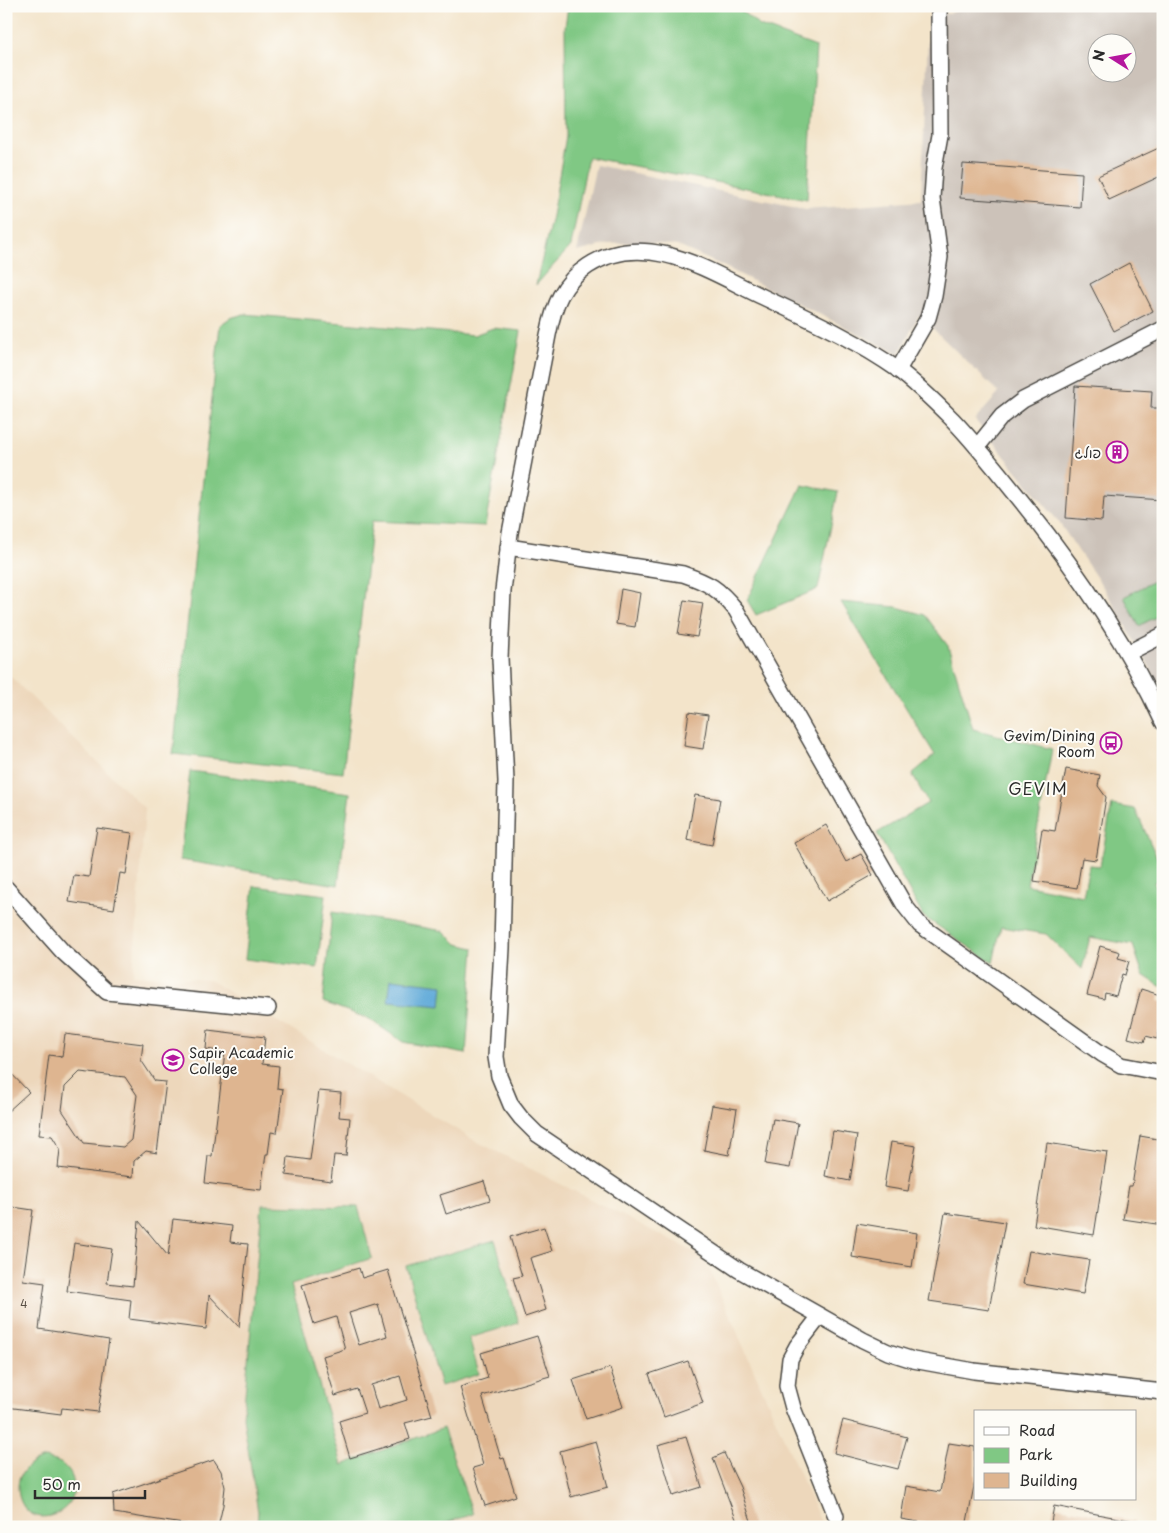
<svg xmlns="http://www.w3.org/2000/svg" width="1169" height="1533" viewBox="0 0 1169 1533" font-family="'Playpen Sans','Playpen Sans Hebrew',sans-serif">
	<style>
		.built { fill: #edd7bb }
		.industrial { fill: #ccc2b9; fill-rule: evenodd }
		.green { fill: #80c884; stroke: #567a58 }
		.water { fill: #62abd9; stroke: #466b82 }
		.building { fill: #deb590; fill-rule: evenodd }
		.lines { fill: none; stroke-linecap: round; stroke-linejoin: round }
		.minor-casing { stroke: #494743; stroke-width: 18 }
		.minor { stroke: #fff; stroke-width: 15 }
		.labels { text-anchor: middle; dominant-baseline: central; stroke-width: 4; stroke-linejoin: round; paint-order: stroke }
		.number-label { font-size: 11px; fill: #584e44 }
		.poi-label { font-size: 14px; fill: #2b2b2b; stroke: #fdfcf7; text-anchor: end }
		.quarter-label { font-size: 16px; letter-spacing: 1px; fill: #2b2b2b; stroke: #fdfcf7 }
	</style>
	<rect width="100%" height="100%" fill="#fdfcf7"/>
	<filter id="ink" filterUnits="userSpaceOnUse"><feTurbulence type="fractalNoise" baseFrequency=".02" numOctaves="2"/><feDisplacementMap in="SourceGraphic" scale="10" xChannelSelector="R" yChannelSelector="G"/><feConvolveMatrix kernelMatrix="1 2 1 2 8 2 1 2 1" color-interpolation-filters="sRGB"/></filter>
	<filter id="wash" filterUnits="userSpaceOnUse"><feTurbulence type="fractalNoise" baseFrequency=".0096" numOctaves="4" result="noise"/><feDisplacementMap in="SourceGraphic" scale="20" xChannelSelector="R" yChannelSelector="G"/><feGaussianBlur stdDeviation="1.12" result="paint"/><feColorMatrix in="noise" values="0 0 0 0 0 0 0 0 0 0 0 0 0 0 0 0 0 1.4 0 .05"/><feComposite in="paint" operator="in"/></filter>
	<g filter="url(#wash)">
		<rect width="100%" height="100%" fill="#f3e4ca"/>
		<polygon class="built" points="6,672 145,809 133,975 209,980 472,1139 704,1257 823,1527 6,1527"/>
		<path class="industrial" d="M976 6H1163V694L1152 671 1105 590 1058 521 975 420 999 393 919 315 899 354 719 264 678 246 646 242 608 244 577 252 596 165 806 209 921 200 929 18ZM1096 42H1126V72H1096Z"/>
		<g class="green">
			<polygon points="568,6 735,6 760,26 816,47 807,200 588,157 571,246 536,285 552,216 566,136 565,27"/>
			<polygon points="244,314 474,335 493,328 521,331 485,526 372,521 343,773 173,754 220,325 230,318"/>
			<polygon points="802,485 838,492 818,589 756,615 747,600"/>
			<polygon points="1163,576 1163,613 1139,626 1124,597"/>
			<polygon points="841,602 897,607 925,615 948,646 973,729 1052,749 1027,885 1083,896 1089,865 1100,866 1112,805 1135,809 1163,871 1163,878 1154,882 1163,906 1163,986 1160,986 1143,975 1133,945 1090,937 1082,969 1046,934 1001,927 993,963 923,916 877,833 928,803 912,774 935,755"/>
			<polygon points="190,771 350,793 338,885 180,860"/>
			<polygon points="254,886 326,895 317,968 245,959"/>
			<polygon points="332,912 444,931 457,944 474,948 466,1054 403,1042 369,1019 323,1002"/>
			<polygon points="262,1205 358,1207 372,1258 291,1285 342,1465 443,1428 473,1514 434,1527 257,1527 258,1512 243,1417"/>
			<polygon points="495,1240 519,1323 469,1338 479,1374 441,1386 406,1266"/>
			<path d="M45 1458C51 1460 59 1461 63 1465 74 1474 78 1489 70 1502 62 1514 43 1522 30 1513 18 1505 14 1483 23 1472 28 1464 37 1460 45 1458Z"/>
		</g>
		<polygon class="water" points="391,979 443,985 441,1006 388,1001"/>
		<g id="blocks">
			<g class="building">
				<polygon points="1163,146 1163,175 1109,200 1098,176"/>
				<polygon points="963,164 1082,173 1080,207 960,198"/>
				<polygon points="1129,263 1153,311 1114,331 1090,284"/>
				<polygon points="1075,386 1152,391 1151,408 1163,408 1163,500 1104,496 1102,521 1066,518"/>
				<polygon points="621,589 640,593 635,627 616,624"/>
				<polygon points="684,600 703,603 697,637 678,634"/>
				<polygon points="689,712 708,715 703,749 684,746"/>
				<polygon points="1066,769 1100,775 1098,786 1106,797 1096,860 1082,858 1077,888 1034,881 1042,829 1055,831"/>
				<polygon points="695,795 720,799 712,845 687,840"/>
				<polygon points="826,825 846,862 861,854 873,875 827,901 794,843"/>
				<polygon points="97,828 132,833 126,874 120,873 114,909 69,902 74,875 89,877"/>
				<polygon points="1100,946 1120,952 1118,958 1129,961 1125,975 1122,974 1116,996 1105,993 1104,999 1087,995"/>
				<polygon points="1141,989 1160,995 1158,1001 1163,1002 1163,1016 1157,1039 1146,1036 1144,1042 1128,1038"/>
				<polygon points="208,1030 265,1037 262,1064 279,1066 277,1088 283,1089 277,1133 271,1132 268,1154 266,1154 261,1190 205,1183 208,1156 212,1156 225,1052 206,1049"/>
				<path d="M65 1034 143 1044 141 1060 155 1081 166 1082 157 1153 146 1151 134 1161 133 1177 58 1168 60 1149 52 1136 39 1135 49 1055 62 1057ZM80 1072 125 1077 137 1095 131 1140 123 1147 84 1143 62 1110 65 1087Z"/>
				<polygon points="6,1068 29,1092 6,1113"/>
				<polygon points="319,1091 341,1093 339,1117 350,1118 346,1156 334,1155 331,1181 286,1175 288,1157 310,1160"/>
				<polygon points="712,1105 737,1109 729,1155 704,1150"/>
				<polygon points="773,1119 798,1123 790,1168 765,1164"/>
				<polygon points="833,1131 857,1135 850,1181 825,1176"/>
				<polygon points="1140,1136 1163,1140 1163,1225 1123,1219 1129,1186 1132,1186"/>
				<polygon points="891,1142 916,1146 908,1191 884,1187"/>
				<polygon points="1047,1143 1107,1152 1094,1235 1034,1225"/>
				<polygon points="484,1181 490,1200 446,1214 440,1195"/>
				<polygon points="6,1206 33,1210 23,1280 45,1283 39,1329 109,1340 98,1412 62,1408 61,1414 6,1407 6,1357 8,1345 6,1345"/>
				<polygon points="945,1213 1005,1222 989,1310 929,1301"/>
				<polygon points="173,1219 232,1226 230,1242 248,1244 239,1327 209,1295 206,1329 129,1319 131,1300 67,1291 74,1243 112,1249 107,1283 133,1286 139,1221 168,1256"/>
				<polygon points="857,1223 917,1233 912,1267 852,1257"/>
				<polygon points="544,1227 552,1251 530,1258 546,1310 525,1317 513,1278 522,1276 510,1237"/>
				<polygon points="1029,1251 1089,1260 1083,1294 1023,1284"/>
				<path d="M359 1268 362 1278 388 1270 432 1416 405 1423 410 1439 350 1458 339 1421 365 1413 357 1389 335 1396 323 1356 345 1349 336 1317 314 1324 302 1285ZM378 1304 387 1336 359 1345 349 1313ZM400 1376 407 1400 378 1409 371 1385Z"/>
				<polygon points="537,1336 550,1376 482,1396 501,1459 504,1458 516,1496 485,1506 473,1468 483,1465 460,1387 488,1378 481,1353"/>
				<polygon points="688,1361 703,1403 664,1417 649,1374"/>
				<polygon points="610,1368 623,1407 586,1419 573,1380"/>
				<polygon points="843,1420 907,1437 898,1469 834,1453"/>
				<polygon points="686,1437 702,1487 673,1496 658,1445"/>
				<polygon points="596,1441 608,1487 571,1497 560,1451"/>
				<polygon points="949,1443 975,1447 975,1481 966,1527 947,1527 901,1519 906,1486 940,1492"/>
				<polygon points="724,1453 740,1487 753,1527 739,1527 713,1458"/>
				<polygon points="214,1460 221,1471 225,1487 223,1505 218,1527 202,1527 114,1513 113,1494"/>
				<polygon points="1054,1506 1134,1521 1134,1527 1050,1527"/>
			</g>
		</g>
	</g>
	<g filter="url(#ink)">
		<use href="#blocks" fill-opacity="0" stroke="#494743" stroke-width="1"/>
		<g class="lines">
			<g class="minor-casing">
				<g id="minor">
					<polyline points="898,370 928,318 934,296 940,257 932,198 934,168 940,135 939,6"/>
					<polyline points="977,447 1002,416 1023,400 1163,329"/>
					<path d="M508 547 683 574C709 583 718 588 736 610L905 906 920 925 1102 1054 1121 1065 1163 1073"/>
					<polyline points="1128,653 1163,635"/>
					<path d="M1163 722C1125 639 1072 563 1014 492 994 467 974 442 952 419 935 402 917 384 897 369 856 340 809 319 763 297 710 272 646 228 588 266 562 283 554 305 548 335L510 533 503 591 500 658 506 781 502 948 496 1057 499 1076 511 1105 521 1118 537 1134 739 1270 863 1340 888 1352 913 1360 974 1371 1163 1392"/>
					<polyline points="6,888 63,952 107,992 268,1008"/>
					<polyline points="820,1316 797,1346 790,1359 787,1386 793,1408 836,1516"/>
				</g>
			</g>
			<use href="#minor" class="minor"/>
		</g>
	</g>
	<defs>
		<g id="building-ring" transform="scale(1.125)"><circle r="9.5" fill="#fdfcf7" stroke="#b5179e" stroke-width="1.5"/><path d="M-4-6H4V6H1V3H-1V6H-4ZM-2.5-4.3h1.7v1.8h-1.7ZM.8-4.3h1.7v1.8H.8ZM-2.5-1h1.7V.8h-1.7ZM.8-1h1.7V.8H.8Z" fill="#b5179e"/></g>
		<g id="bus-ring" transform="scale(1.125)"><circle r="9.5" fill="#fdfcf7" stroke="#b5179e" stroke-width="1.5"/><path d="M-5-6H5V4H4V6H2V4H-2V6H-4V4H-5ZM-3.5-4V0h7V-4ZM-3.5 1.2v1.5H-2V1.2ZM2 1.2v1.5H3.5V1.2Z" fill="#b5179e"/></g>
		<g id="university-ring" transform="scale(1.125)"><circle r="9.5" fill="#fdfcf7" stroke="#b5179e" stroke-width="1.5"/><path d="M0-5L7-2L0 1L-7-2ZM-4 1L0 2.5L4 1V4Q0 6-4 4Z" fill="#b5179e"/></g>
	</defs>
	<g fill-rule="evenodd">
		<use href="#building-ring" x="1117" y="452"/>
		<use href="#bus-ring" x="1111" y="743"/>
		<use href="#university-ring" x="173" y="1060"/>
	</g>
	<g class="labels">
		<g class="number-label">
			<text x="24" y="1303">4</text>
		</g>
		<g class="poi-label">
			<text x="1101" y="452">פולג</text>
			<text x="1095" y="735">Gevim/Dining<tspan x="1095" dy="16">Room</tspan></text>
			<text x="189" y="1052" text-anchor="start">Sapir Academic<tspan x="189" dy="16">College</tspan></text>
		</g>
		<g class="quarter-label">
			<text x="1038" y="788">GEVIM</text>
		</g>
	</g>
	<rect width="1169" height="1533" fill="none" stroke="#fdfcf7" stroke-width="25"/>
	<rect x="974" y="1410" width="162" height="90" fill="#fdfcf7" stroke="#a9a8a5"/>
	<rect x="984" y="1427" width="25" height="8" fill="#ffffff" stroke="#a9a8a5"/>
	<text x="1019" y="1436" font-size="15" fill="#2b2b2b">Road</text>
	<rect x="984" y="1448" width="25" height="15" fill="#80c884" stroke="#a9a8a5"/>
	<text x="1019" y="1460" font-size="15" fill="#2b2b2b">Park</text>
	<rect x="984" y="1473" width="25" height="15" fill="#deb590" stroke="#a9a8a5"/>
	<text x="1019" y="1486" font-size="15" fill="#2b2b2b">Building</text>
	<g transform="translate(1112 58) rotate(281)"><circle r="24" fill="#fdfcf7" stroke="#a9a8a5"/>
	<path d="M0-4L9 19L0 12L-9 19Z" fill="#b5179e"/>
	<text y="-8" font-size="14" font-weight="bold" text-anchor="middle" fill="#2b2b2b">N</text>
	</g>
	<path d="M35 1490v8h110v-8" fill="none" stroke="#2b2b2b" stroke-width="2.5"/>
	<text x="42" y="1490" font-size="15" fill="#2b2b2b" stroke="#fdfcf7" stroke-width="4" paint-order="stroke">50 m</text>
</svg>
